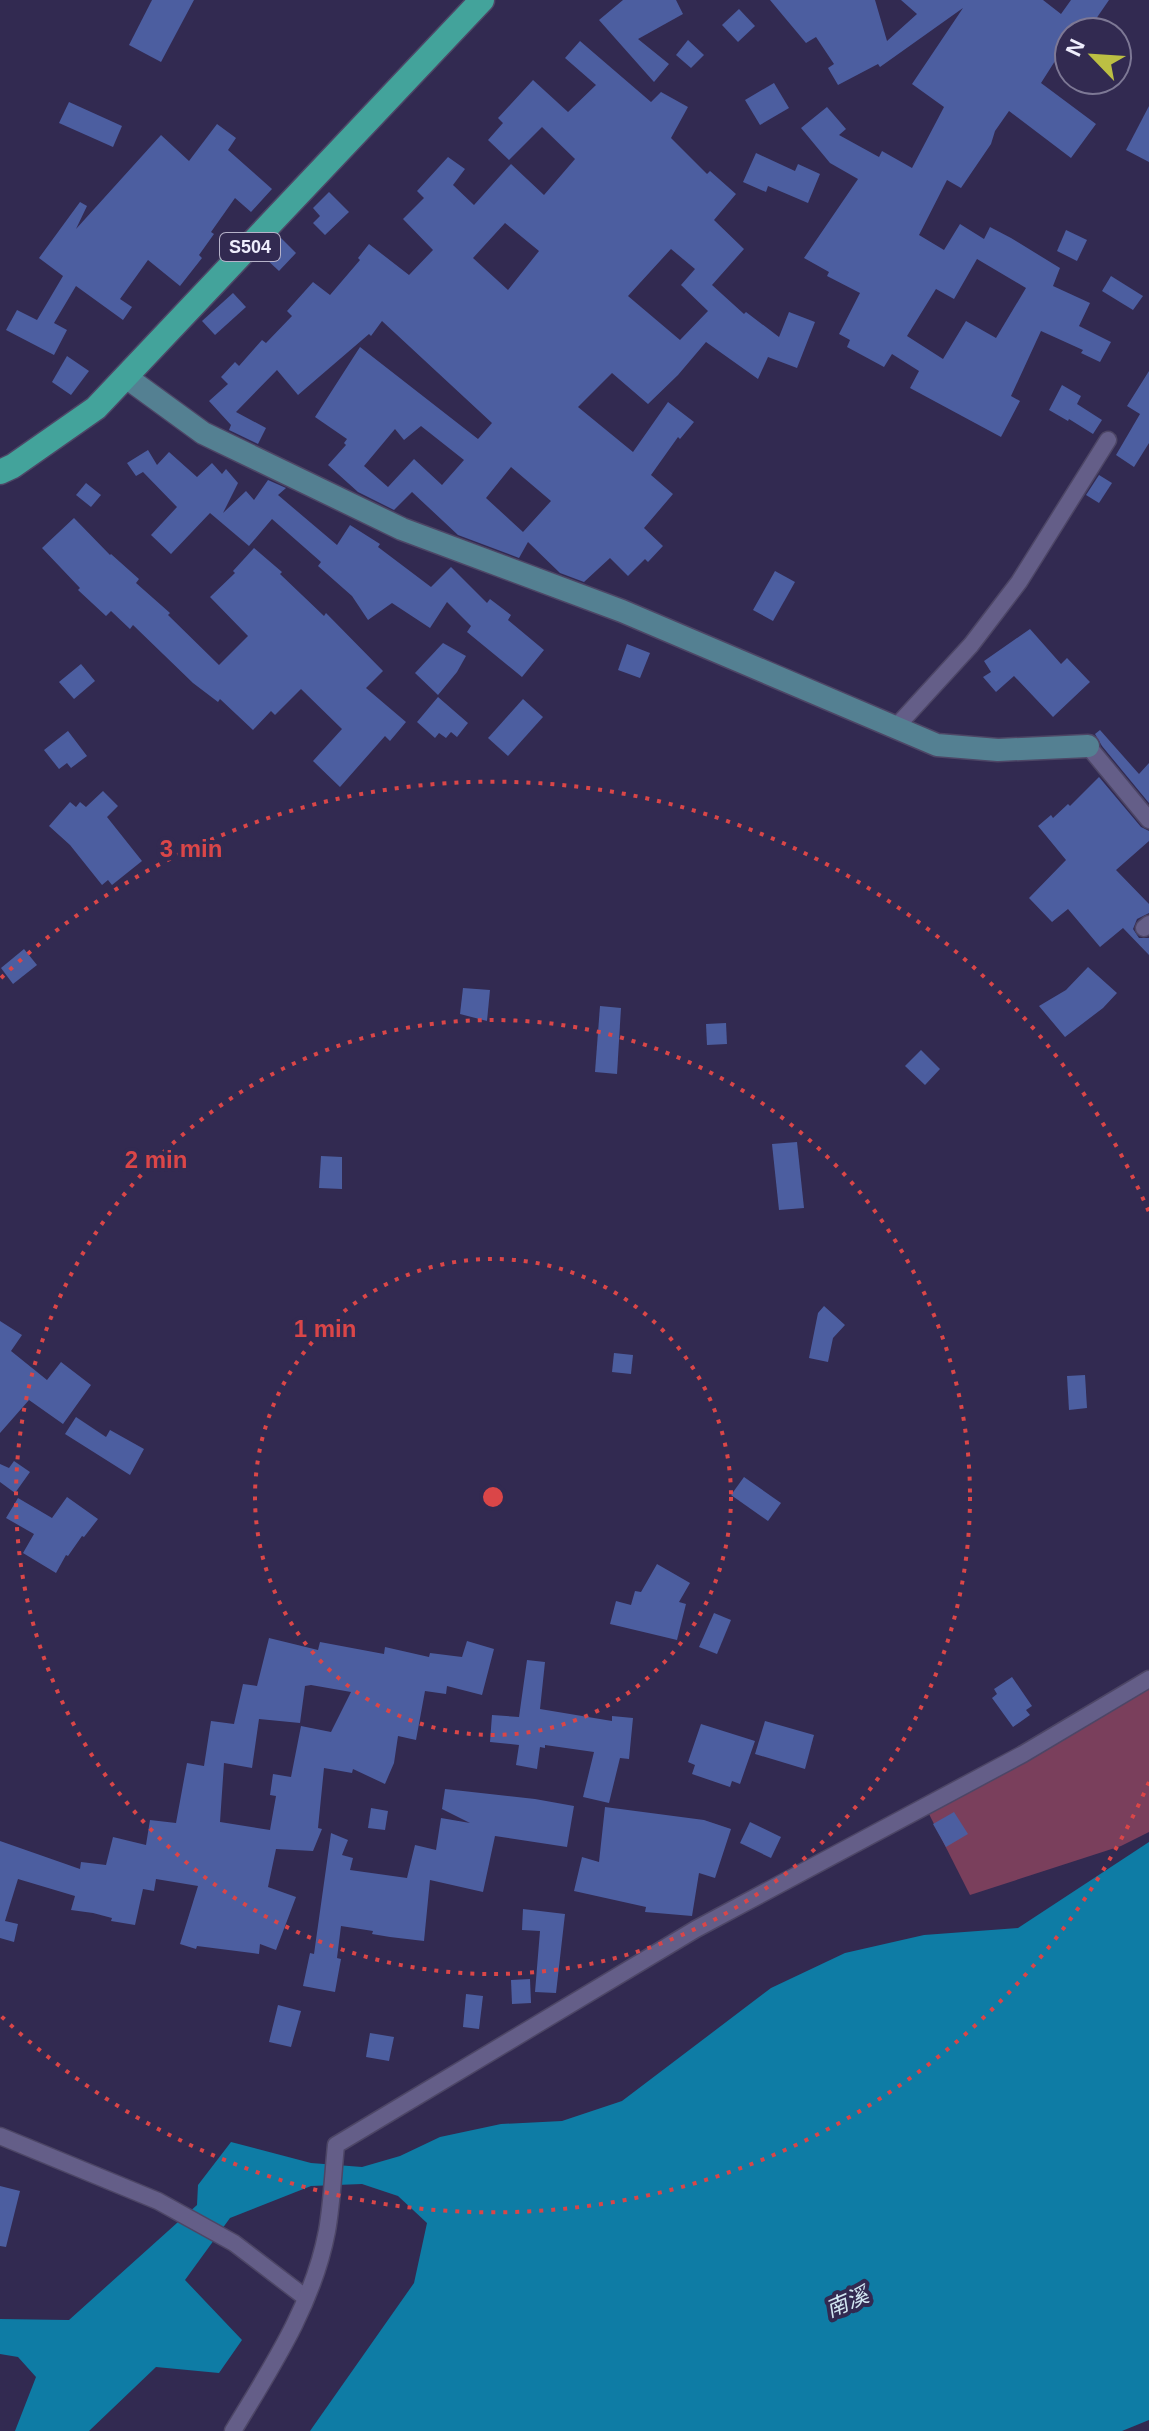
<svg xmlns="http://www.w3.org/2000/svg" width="1149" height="2431" viewBox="0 0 1149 2431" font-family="Helvetica,'Noto Sans SC',sans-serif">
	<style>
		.green { fill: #7a3f5c }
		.water { fill: #0e7ca5 }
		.building { fill: #4c5ea0; fill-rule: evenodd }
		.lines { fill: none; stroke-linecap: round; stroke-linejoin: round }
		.street-casing { stroke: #4d4666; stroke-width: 19 }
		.secondary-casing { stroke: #4d4666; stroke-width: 25 }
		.primary-casing { stroke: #4d4666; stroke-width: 27 }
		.street { stroke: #645e88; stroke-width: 16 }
		.secondary { stroke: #548092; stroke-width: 22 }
		.primary { stroke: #43a39b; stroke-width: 24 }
		.ring { fill: none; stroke: #da4648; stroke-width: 4; stroke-dasharray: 4 8 }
		.labels { text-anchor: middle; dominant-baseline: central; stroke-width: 8; stroke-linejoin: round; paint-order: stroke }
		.shield { fill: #322a51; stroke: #b6b2c9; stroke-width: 2 }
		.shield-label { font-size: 18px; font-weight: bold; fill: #eeedfc }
		.water-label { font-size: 22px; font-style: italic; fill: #d2e7f2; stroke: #322a51 }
		.centre { fill: #da4648; stroke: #322a51; stroke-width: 4 }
		.ring-label { font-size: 24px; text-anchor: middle; font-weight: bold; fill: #da4648; stroke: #322a51; stroke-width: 8; stroke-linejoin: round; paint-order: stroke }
	</style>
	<rect width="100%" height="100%" fill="#322a51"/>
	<polygon class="green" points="1149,1684 1149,1832 1121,1846 970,1895 929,1814"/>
	<polygon class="water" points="1149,1842 1149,2420 1122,2431 310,2431 414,2283 427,2223 398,2196 362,2184 311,2186 230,2218 185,2280 242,2340 219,2373 156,2367 89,2431 15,2431 36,2377 18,2357 0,2354 0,2319 69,2320 197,2205 198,2185 231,2142 311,2163 362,2167 400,2156 440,2137 501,2124 562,2121 622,2101 771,1988 845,1953 924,1935 1018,1928"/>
	<g class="building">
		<polygon points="152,0 194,0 161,62 129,45"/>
		<polygon points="623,0 676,0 683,14 638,39 669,64 654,82 599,20"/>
		<path d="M770 0H875L887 41 917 14 901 0H1043L1061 14 1071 0H1109L1087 32H1069V54L1062 50 1041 83 1096 124 1071 158 1009 111 995 131 991 144 961 188 947 180 919 235 944 250 960 224 984 239 990 227 1011 238 1060 268 1053 286 1090 303 1079 326 1111 342 1100 362 1081 353 1083 350 1041 331 1011 396 1020 401 1001 437 910 388 919 371 892 354 884 367 847 347 850 340 839 334 860 293 827 276 829 272 804 258 858 179 830 163 801 128 827 107 846 129 839 135 879 157 882 151 912 168 944 107 912 84 963 8 880 67 878 64 838 85 828 68 834 64 816 37 806 43ZM977 259 1026 288 996 338 966 321 943 359 907 336 936 289 954 299Z"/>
		<polygon points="739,9 755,26 738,42 722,25"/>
		<polygon points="688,40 704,55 691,68 676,55"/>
		<path d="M580 41 651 102 661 92 688 107 671 138 707 174 710 171 736 194 714 220 744 249 712 285 744 314 746 312 779 337 789 312 815 322 797 368 768 357 758 379 706 342 678 375 648 404 612 373 578 407 633 452 668 402 694 422 680 439 678 437 651 475 673 494 644 528 663 546 648 562 645 559 628 576 610 558 584 582 560 573 528 542 519 558 458 535 412 492 394 510 358 492 328 465 346 445 344 443 347 439 315 417 360 347 478 439 492 423 382 321 371 336 369 334 298 395 277 370 236 412 266 428 258 444 229 430 231 425 209 401 228 384 221 377 235 362 239 366 262 340 266 343 292 316 287 311 313 282 330 295 360 260 358 258 369 244 409 275 433 250 403 219 424 198 417 191 448 157 465 169 453 185 474 205 511 164 544 195 575 159 542 127 509 160 488 140 503 123 498 118 533 80 568 112 596 85 565 58ZM505 223 539 251 508 290 473 258ZM671 249 695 269 681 285 708 311 680 340 628 296ZM421 426 464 460 442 485 414 459 388 487 364 466 395 429 404 440ZM511 467 551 501 523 532 486 498Z"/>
		<polygon points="774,83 789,108 760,125 745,100"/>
		<polygon points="69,102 122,126 113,147 59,123"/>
		<polygon points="1149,106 1149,162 1126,150"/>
		<polygon points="217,124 236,138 228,150 272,189 251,212 235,198 211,232 214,234 199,255 202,258 180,286 148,260 120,299 132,307 123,320 76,286 54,323 67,330 54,355 6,330 17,310 37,320 63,276 39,258 80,202 87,206 76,229 161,135 189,161"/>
		<polygon points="756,153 795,171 798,164 820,174 808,203 768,186 766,192 743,182"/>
		<polygon points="329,192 349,212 325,235 313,223 320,216 313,208"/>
		<polygon points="1066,230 1087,240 1077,261 1057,251"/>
		<polygon points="281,238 296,253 279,271 264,257"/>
		<polygon points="1111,276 1143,296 1133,310 1102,291"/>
		<polygon points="233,293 246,307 215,335 202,321"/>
		<polygon points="67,356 89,371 71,395 52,382"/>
		<polygon points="1149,371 1149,443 1134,467 1116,455 1140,414 1127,406"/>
		<polygon points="1062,385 1081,396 1077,404 1102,420 1093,434 1069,419 1068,421 1049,410"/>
		<polygon points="148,450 157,465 169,452 197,477 212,463 222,474 226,469 238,483 223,513 246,491 254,500 268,480 286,488 278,495 337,545 350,525 380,544 378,547 431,587 451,567 487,603 490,599 511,615 508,620 544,650 522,677 467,632 471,626 447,602 430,628 392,603 368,620 352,596 318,566 321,562 272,519 249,546 210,513 171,554 151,535 177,507 143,472 136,476 127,463"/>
		<polygon points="1099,475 1112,483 1099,503 1086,495"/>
		<polygon points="86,483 101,495 91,507 76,495"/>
		<polygon points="74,518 110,555 111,554 139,579 136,583 170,613 168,615 219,665 248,636 210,597 235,573 233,571 254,548 282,572 280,574 324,616 326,613 383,671 366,688 406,722 390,741 385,736 340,787 313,761 342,729 301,689 275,715 271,711 253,730 220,699 218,702 193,683 133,625 130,629 111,611 106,616 78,590 80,588 42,548"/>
		<polygon points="775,571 795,582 773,621 753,610"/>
		<polygon points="1030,629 1061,664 1067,658 1090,682 1053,717 1014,676 996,692 983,677 991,672 984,661"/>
		<polygon points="443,643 466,656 457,672 438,695 415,673"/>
		<polygon points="627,644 650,653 640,678 618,670"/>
		<polygon points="81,664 95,681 74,699 59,682"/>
		<polygon points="438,697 468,723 457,737 451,732 446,738 439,733 435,738 417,722"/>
		<polygon points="523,699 543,717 508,756 488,738"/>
		<polygon points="1100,730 1139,774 1149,763 1149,803 1102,746 1095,734"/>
		<polygon points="68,731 87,756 71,768 67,763 59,769 44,750"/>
		<polygon points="1099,777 1141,827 1149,831 1149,841 1116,870 1149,904 1149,913 1137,919 1133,929 1139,938 1149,938 1149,955 1123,928 1100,947 1068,909 1052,922 1029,898 1066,860 1038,826 1051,815 1053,818 1068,804 1070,806"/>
		<polygon points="103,791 118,806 107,817 142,861 112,885 108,880 102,885 70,845 49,826 70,802 76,807 80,802 86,807"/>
		<polygon points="24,949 37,965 13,984 1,968"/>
		<polygon points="1088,967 1117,993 1103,1008 1065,1037 1039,1006 1066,990"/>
		<polygon points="463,988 490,990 487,1021 460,1014"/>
		<polygon points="600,1006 621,1008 617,1074 595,1072"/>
		<polygon points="726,1023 727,1044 707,1045 706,1024"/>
		<polygon points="921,1050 940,1069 925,1085 905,1066"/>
		<polygon points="797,1142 804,1208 779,1210 772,1144"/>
		<polygon points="321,1156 342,1157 342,1189 319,1188"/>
		<polygon points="824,1306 845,1325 833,1338 828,1362 809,1358 818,1313"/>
		<polygon points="0,1321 22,1335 11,1351 47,1380 61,1362 91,1385 63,1424 29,1400 0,1433"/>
		<polygon points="614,1353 633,1355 631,1374 612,1372"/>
		<polygon points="1085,1375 1087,1408 1069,1410 1067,1376"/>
		<polygon points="76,1417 106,1437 110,1430 144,1449 130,1475 65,1434"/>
		<polygon points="14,1461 30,1472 15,1493 0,1482 0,1464 9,1468"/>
		<polygon points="744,1477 781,1503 768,1521 731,1495"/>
		<polygon points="67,1497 98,1519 84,1537 82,1536 68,1556 66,1555 56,1573 23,1553 34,1534 6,1518 18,1498 52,1518"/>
		<polygon points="657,1564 690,1583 679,1602 686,1604 677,1640 610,1624 616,1601 631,1605 635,1591 641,1592"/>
		<polygon points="714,1613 731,1620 717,1654 699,1647"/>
		<path d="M269 1638 318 1650 320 1642 384 1654 385 1647 429 1657 430 1653 462 1657 467 1641 494 1649 482 1695 447 1686 446 1694 425 1691 416 1740 398 1736 394 1763 385 1784 353 1769 352 1773 324 1768 318 1828 322 1829 313 1851 276 1849 268 1887 296 1897 276 1950 260 1944 259 1954 197 1946 196 1949 180 1944 198 1886 156 1879 154 1891 143 1889 135 1925 111 1921 112 1918 93 1913 71 1910 75 1896 18 1879 5 1921 18 1924 14 1942 0 1938V1841L80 1869 81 1862 106 1865 113 1837 146 1845 150 1820 176 1823 187 1763 204 1766 211 1721 234 1724 243 1684 257 1686ZM311 1685 351 1692 331 1732 301 1726 291 1777 273 1774 270 1795 276 1796 270 1830 220 1822 224 1763 252 1768 259 1719 300 1723 305 1686Z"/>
		<polygon points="527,1660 545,1662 540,1709 612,1721 612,1716 633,1718 629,1759 620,1758 609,1803 583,1797 594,1752 545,1745 545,1748 540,1747 537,1769 516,1765 519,1745 490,1742 492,1715 519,1717"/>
		<polygon points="1012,1677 1032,1706 1026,1710 1030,1715 1013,1727 992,1698 997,1694 994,1689"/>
		<polygon points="765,1721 814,1735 805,1769 755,1754"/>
		<polygon points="701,1724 755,1741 740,1784 732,1781 730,1787 692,1774 695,1765 688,1762"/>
		<polygon points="445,1789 535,1799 574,1806 567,1847 495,1836 483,1892 430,1880 424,1941 390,1937 372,1934 373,1931 341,1926 337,1958 341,1959 335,1992 303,1986 310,1953 314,1954 331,1833 348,1840 342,1855 353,1858 350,1870 407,1878 415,1845 436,1850 441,1818 470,1823 442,1809"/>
		<polygon points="605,1807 704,1820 731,1829 715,1878 699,1873 692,1916 645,1912 646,1907 574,1891 582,1857 599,1862"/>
		<polygon points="371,1808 388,1811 385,1830 368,1828"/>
		<polygon points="954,1812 968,1834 946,1847 933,1824"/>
		<polygon points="750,1822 781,1837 771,1858 740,1843"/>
		<polygon points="523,1909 565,1914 556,1993 535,1992 540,1931 522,1930"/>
		<polygon points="530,1979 531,2003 512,2004 511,1980"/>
		<polygon points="466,1994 483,1996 479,2029 463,2027"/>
		<polygon points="278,2005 301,2011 291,2047 269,2042"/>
		<polygon points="370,2033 394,2037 389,2061 366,2057"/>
		<polygon points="0,2186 20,2191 6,2247 0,2246"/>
	</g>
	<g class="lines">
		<g class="street-casing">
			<g id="street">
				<polyline points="896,727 971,645 1019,582 1108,440"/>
				<polyline points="1088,746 1149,820"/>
				<polyline points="1144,928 1149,924"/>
				<polyline points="0,2136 158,2201 234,2243 306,2298"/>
				<path d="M233 2431C271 2368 313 2305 327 2231 332 2203 333 2174 336 2145L696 1929 1023 1754 1149 1679"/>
			</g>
		</g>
		<g class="secondary-casing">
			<polyline id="secondary" points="126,377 203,433 402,529 622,611 937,745 998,750 1088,746"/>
		</g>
		<g class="primary-casing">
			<polyline id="primary" points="0,472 13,466 96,408 482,0"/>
		</g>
		<use href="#street" class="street"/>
		<use href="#secondary" class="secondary"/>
		<use href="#primary" class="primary"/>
	</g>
	<g class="ring">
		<circle cx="493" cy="1497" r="238"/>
		<circle cx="493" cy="1497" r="477"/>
		<path d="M1149 1782A715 715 0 0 1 1 2016M1 978A715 715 0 0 1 1149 1212"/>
	</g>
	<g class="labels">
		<rect class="shield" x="220" y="233" width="60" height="28" rx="6"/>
		<g class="shield-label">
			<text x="250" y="247">S504</text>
		</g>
		<g class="water-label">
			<text transform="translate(847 2302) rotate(-23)">南溪</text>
		</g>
	</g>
	<circle cx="493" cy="1497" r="12" class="centre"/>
	<g class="ring-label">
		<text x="191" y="857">3 min</text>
		<text x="156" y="1168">2 min</text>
		<text x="325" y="1337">1 min</text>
	</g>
	<g transform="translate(1093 56) rotate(295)"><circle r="38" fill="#322a51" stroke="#7d7895" stroke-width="2"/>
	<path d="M0-6L14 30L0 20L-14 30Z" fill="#bcbf43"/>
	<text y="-12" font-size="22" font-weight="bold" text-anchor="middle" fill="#eeedfc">N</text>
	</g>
</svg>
